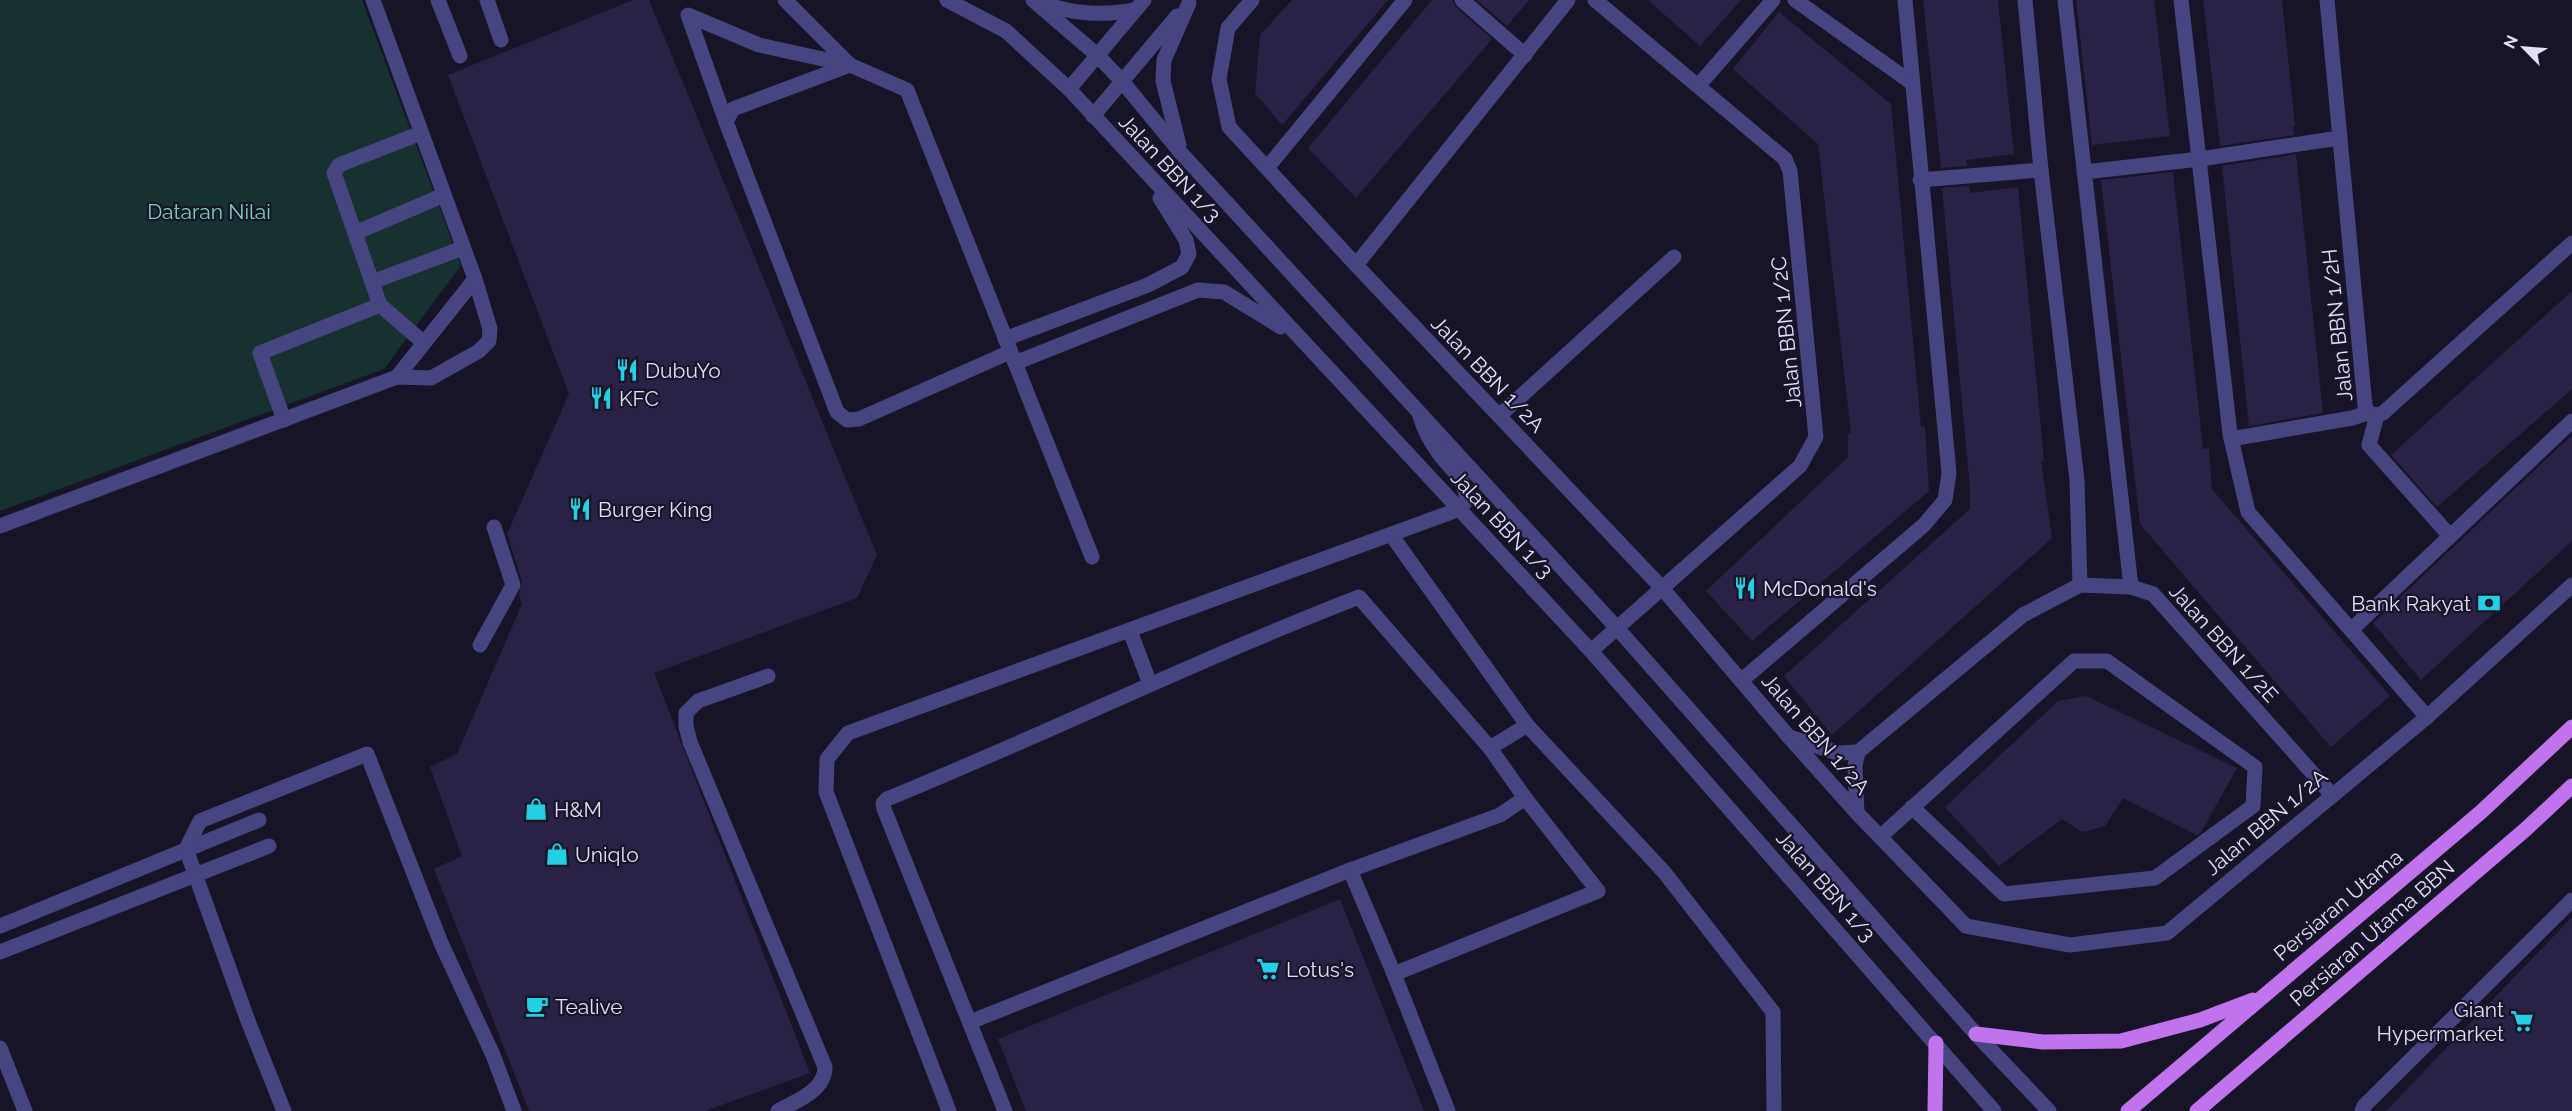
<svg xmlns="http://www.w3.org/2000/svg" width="2572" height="1111" viewBox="0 0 2572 1111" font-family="Raleway,sans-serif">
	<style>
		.green { fill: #173130 }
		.building { fill: #2a2246 }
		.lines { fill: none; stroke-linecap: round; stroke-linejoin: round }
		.minor { stroke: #474581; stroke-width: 15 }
		.major { stroke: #c073ed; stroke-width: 15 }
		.labels { text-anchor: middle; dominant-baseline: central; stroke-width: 4.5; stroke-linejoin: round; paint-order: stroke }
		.street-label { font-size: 21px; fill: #e2dffb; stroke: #171428 }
		.park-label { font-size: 21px; fill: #73d3bc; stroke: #171428 }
		.poi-label { font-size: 21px; fill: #e2dffb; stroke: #171428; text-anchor: start }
	</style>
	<rect width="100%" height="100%" fill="#171428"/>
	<polygon class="green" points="0,0 362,0 461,265 384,369 0,511"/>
	<g class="building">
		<polygon points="633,0 649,0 877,555 857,598 654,673 810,1073 705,1111 529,1111 434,869 462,856 430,767 457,754 522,604 519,595 522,582 507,534 569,394 448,75"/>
		<polygon points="1292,0 1388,0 1282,125 1255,93 1260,35"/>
		<polygon points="1432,0 1452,0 1456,7 1492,39 1356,198 1308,148"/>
		<polygon points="1477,0 1529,0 1507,26"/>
		<polygon points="1648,0 1741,0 1700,46"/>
		<polygon points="1923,0 1998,0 2014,154 1966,160 1967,166 1941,168"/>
		<polygon points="2076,0 2154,0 2170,136 2092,145"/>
		<polygon points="2203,0 2282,0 2295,126 2293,126 2294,135 2220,146"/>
		<polygon points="1779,12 1891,104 1921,427 1925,426 1929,491 1752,641 1706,591 1848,457 1848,434 1851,434 1818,144 1733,69"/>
		<polygon points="2296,154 2323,413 2249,426 2222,166"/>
		<polygon points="2173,172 2203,449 2209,448 2212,489 2390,696 2331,747 2140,524 2101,180"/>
		<polygon points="1969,186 1970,193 2018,187 2044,461 2041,461 2052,538 1832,735 1784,676 1970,509 1970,488 1942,188"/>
		<polygon points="2572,291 2572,389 2437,507 2391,455"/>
		<polygon points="2572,435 2572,541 2421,680 2373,623"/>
		<polygon points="2086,696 2237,768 2201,832 2197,835 2123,798 2105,826 2082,832 2062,819 1999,866 1945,807 2058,701"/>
		<polygon points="1340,899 1424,1111 1026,1111 998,1039"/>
		<polygon points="2572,917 2572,1111 2386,1111"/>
	</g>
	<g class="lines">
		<g class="minor">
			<polyline points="438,0 460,56"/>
			<polyline points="487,0 501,40"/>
			<polyline points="785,0 850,65"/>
			<polyline points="947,0 1006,31 1069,89 1591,651 1994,1111"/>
			<polyline points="1033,0 1097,55 1121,80 1181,153 1617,628 1976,1034 2049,1111"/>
			<polyline points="1252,0 1228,28 1219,79 1229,127 1356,265 1662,588 1789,737 1857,813 1966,926 2070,945 2167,933 2427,717 2572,585"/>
			<polyline points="1462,0 1525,55"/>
			<polyline points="1795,0 1912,83"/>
			<polyline points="2025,0 2041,170 2077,480 2080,585"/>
			<polyline points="2065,0 2131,587"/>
			<polyline points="2181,0 2230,434 2248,512 2427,717"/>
			<polyline points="2327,0 2365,406 2368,413"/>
			<path d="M1044 4C1077 14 1101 16 1135 10"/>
			<polyline points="1698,86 1773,0"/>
			<polyline points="1069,89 1144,0"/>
			<polyline points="1093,116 1177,16"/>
			<polyline points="726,122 688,15 759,45 850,65"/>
			<polyline points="1179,145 1163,81 1164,60 1189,3"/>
			<polyline points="1267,168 1405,0"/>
			<polyline points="2084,172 2200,159 2339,138"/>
			<polyline points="1920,180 2041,170"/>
			<polyline points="355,233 444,195"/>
			<polyline points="1356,265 1568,0"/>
			<polyline points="372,282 463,248"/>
			<polyline points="380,305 334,173 339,165 421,133"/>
			<polyline points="1005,339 1148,285 1182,267 1189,254 1186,240 1160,198"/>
			<polyline points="1010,352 859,419 847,420 837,412 726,122 733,109 850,65 907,90 1092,557"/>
			<polyline points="1015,363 1198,290 1224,292 1281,327"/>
			<polyline points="397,377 475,279"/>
			<polyline points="2368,413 2377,415 2383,413 2572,243"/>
			<polyline points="2377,415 2369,445 2450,536"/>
			<polyline points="1499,416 1674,257"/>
			<polyline points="284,420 260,353 380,305 424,343"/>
			<polyline points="2231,439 2352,418 2368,413"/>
			<polyline points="0,526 397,377 431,378 479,351 489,341 490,329 475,279 373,0"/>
			<polyline points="1392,536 1527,725 1664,872 1773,1012 1774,1111"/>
			<polyline points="2351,630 2572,421"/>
			<polyline points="1130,631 1150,684"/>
			<polyline points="480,645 513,585 494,527"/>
			<polyline points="1591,651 1800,466 1816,437 1790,171 1785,159 1595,0"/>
			<path d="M768 676 698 701 686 713V726L690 742 825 1067C825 1091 796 1101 778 1111"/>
			<polyline points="1742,680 1924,525 1945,500 1949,473 1905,0"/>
			<polyline points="1792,738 1838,753 1858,752"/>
			<polyline points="1490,748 1527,725"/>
			<polyline points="1857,813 1855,766 1858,752 2023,615 2080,585 2131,587 2153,594 2332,795"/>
			<polyline points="1880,837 2074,661 2107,661 2255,767 2253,806 2155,878 2004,894 1912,807"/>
			<polyline points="1350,870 1394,974 1598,891 1525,798"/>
			<polyline points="0,926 259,820"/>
			<polyline points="0,952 269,846"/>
			<polyline points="1394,974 1448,1111"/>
			<path d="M970 1022 1350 870 1500 815 1525 798 1490 748 1359 597C1199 659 1046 734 887 799L883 803 884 809 1005 1111"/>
			<polyline points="0,1048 25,1111"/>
			<polyline points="284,1111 248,1021 186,849 200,821 367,754 441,943 493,1055 514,1111"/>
			<path d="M949 1111 826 792 827 759 848 733 1460 509 1467 499C1463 476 1453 472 1440 455 1431 443 1424 430 1420 416"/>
			<polyline points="2362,1111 2364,1106 2572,900"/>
		</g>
		<g class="major">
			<polyline points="1976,1034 2043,1042 2121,1041 2200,1020 2253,1000"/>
			<polyline points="1935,1111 1936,1043"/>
			<polyline points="2128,1111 2481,812 2572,727"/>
			<polyline points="2197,1111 2526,829 2572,786"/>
		</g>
	</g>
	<defs>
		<g id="restaurant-bare" transform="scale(1.8)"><path d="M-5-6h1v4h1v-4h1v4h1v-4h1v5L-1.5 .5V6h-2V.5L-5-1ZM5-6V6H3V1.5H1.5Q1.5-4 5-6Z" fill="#23cfe3" stroke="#171428" stroke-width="2.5" paint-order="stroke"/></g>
		<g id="bank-bare" transform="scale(1.8)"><path d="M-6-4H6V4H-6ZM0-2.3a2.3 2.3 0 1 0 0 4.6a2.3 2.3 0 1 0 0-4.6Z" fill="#23cfe3" stroke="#171428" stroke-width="2.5" paint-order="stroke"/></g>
		<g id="shop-bare" transform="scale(1.8)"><path d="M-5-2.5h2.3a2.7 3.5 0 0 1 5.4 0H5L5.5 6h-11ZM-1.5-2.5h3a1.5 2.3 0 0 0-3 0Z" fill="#23cfe3" stroke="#171428" stroke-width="2.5" paint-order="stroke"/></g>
		<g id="supermarket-bare" transform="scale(1.8)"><path d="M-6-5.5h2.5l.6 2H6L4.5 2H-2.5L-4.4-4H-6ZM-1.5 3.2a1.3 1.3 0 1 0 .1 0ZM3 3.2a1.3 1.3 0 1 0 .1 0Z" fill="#23cfe3" stroke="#171428" stroke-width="2.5" paint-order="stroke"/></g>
		<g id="cafe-bare" transform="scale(1.8)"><path d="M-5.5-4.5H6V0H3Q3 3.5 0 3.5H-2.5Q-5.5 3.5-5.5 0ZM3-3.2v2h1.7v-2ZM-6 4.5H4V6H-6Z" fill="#23cfe3" stroke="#171428" stroke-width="2.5" paint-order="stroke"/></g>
	</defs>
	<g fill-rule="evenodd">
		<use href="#restaurant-bare" x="627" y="370"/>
		<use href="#restaurant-bare" x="601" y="398"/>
		<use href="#restaurant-bare" x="580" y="509"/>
		<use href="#restaurant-bare" x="1745" y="588"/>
		<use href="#bank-bare" x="2489" y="603"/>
		<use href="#shop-bare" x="536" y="809"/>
		<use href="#shop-bare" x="557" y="854"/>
		<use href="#supermarket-bare" x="1268" y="969"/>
		<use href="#cafe-bare" x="537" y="1006"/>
		<use href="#supermarket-bare" x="2522" y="1021"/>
	</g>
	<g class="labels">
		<g class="street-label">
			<text transform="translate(1170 168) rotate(47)">Jalan BBN 1/3</text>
			<text transform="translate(2337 325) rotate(-96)">Jalan BBN 1/2H</text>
			<text transform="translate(1786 332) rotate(-96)">Jalan BBN 1/2C</text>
			<text transform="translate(1488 374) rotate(46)">Jalan BBN 1/2A</text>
			<text transform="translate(1502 524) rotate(47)">Jalan BBN 1/3</text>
			<text transform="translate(2224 643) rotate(48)">Jalan BBN 1/2E</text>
			<text transform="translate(1816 734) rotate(49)">Jalan BBN 1/2A</text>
			<text transform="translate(2266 822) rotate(-40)">Jalan BBN 1/2A</text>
			<text transform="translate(1826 886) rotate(49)">Jalan BBN 1/3</text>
			<text transform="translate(2338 905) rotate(-40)">Persiaran Utama</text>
			<text transform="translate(2372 933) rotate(-41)">Persiaran Utama BBN</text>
		</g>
		<g class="park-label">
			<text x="209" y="211">Dataran Nilai</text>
		</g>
		<g class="poi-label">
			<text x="645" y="370">DubuYo</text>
			<text x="619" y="398">KFC</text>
			<text x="598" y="509">Burger King</text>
			<text x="1763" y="588">McDonald's</text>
			<text x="2471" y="603" text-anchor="end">Bank Rakyat</text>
			<text x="554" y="809">H&amp;M</text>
			<text x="575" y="854">Uniqlo</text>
			<text x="1286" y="969">Lotus's</text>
			<text x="555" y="1006">Tealive</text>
			<text x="2504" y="1009" text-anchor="end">Giant<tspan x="2504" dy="24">Hypermarket</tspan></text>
		</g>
	</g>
	<g transform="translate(2524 48) rotate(295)" stroke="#171428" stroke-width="4.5" paint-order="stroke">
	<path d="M0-4.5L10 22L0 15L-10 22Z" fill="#e2dffb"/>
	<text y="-9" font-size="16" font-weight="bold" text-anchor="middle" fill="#e2dffb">N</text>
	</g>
</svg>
